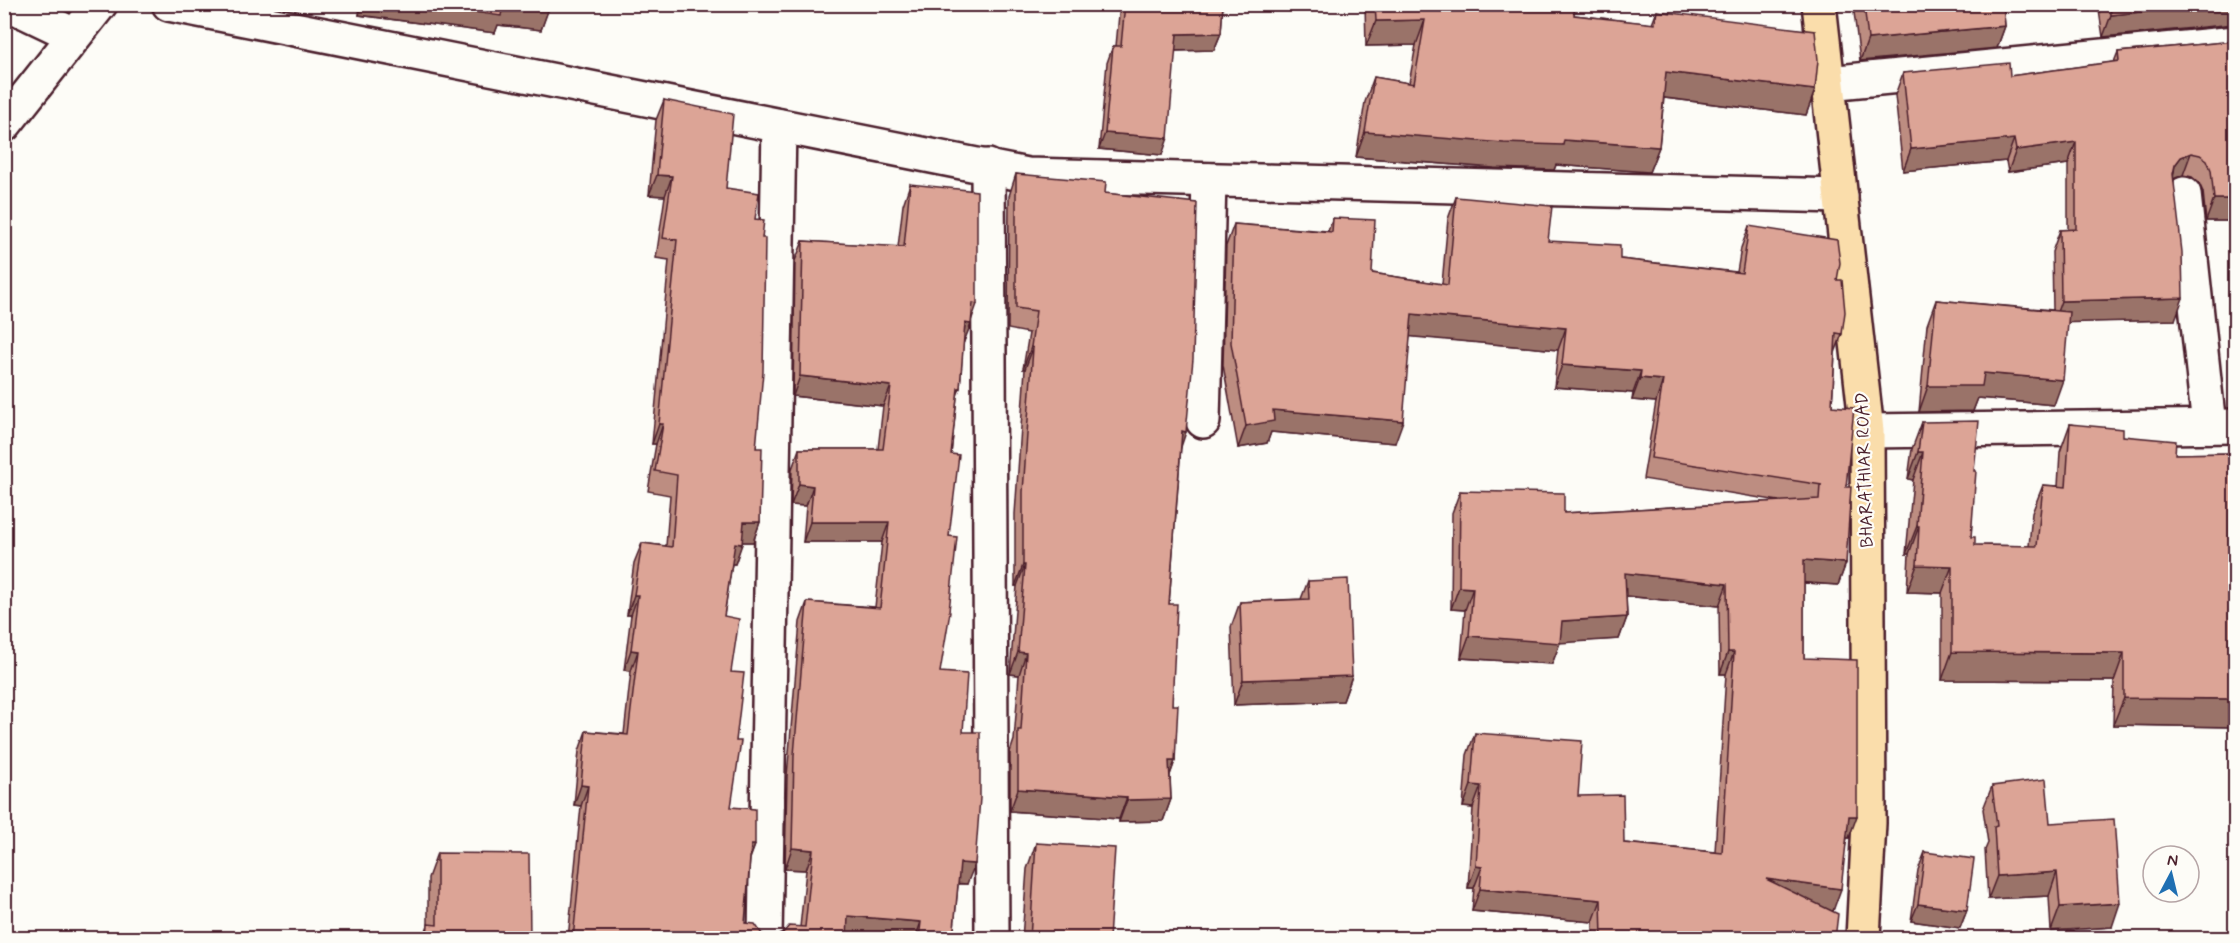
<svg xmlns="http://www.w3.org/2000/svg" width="2240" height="943" viewBox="0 0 2240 943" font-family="Mynerve,sans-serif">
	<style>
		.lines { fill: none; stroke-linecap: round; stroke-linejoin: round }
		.minor-casing { stroke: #4a1f2b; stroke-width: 38 }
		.major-casing { stroke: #4a1f2b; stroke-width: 38 }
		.minor { stroke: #fdfcf7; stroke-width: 33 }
		.major { stroke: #faddab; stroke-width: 33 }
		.wall { fill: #bd8d81; stroke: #4a1f2b; stroke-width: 1.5 }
		.shaded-wall { fill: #9a7369; stroke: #4a1f2b; stroke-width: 1.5 }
		.building { fill: #dca496; stroke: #4a1f2b; stroke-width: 1.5 }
		.labels { text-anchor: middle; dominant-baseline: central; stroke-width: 4.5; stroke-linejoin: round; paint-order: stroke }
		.street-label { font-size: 18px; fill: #4a1f2b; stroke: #fdfcf7 }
	</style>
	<rect width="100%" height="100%" fill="#fdfcf7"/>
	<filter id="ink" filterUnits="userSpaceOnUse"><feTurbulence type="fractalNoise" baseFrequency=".0167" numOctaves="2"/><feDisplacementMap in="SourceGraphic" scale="12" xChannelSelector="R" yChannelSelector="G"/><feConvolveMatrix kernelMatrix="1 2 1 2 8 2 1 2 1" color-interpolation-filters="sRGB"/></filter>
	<g filter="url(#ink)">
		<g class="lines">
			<g class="minor-casing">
				<g id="minor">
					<polyline points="9,4 74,35"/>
					<polyline points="169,4 1027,175 1841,196"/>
					<polyline points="1828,83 2236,43"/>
					<polyline points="4,125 100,4"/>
					<polyline points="988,166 992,938"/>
					<polyline points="2184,194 2209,426"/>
					<polyline points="1203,421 1209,180"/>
					<polyline points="1867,431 2236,426"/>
					<polyline points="765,938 779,126"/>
				</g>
			</g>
			<g class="major-casing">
				<polyline id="major" points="1819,4 1867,431 1869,823 1863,938"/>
			</g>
			<use href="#minor" class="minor"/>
			<use href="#major" class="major"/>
		</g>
		<g class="wall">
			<polygon points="360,4 550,4 541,30 498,25 495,33 359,15"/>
			<polygon points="1120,4 1223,4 1221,33 1214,50 1175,51 1162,155 1099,149 1107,63 1113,46 1116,46"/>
			<polygon points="1365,4 1575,4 1574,15 1652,24 1657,11 1815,90 1806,115 1664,98 1659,147 1649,172 1556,165 1554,170 1494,168 1356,157 1365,102 1374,77 1409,83 1416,45 1366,46"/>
			<polygon points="1853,4 2003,4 2005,26 1997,48 1860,61"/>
			<polygon points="2098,4 2235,4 2235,25 2103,37"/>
			<polygon points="2235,41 2235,221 2206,221 2203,192 2199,183 2192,177 2183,175 2174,179 2175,320 2068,322 2054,405 1978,398 1973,411 1919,412 1927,325 1936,300 2053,310 2052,252 2060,230 2068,230 2068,164 2008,172 2006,161 1903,171 1895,95 1903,73 2010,76 2114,62 2118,52"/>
			<polygon points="664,100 726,188 755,219 762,238 756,448 760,522 753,542 742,542 735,564 732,564 724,616 731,672 736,741 731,807 755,845 750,859 745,923 762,934 771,937 782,934 800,927 806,870 785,869 787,776 800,622 807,602 875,607 882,542 803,542 806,506 791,505 792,469 799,449 878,449 883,406 793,396 795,261 803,241 898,247 903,205 910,184 977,304 963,344 960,388 957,396 951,454 949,536 940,672 963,732 967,884 958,884 953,939 871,939 847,937 847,939 568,939 581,806 574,805 579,751 586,731 624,734 631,671 624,670 631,615 627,615 634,563 642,543 666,546 670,495 648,491 656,444 652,444 669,260 656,258 665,196 649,195 656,120"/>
			<polygon points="1016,174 1105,193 1181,446 1169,604 1172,705 1175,761 1170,775 1171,799 1163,821 1119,822 1119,819 1010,811 1010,752 1014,740 1019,675 1010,674 1017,586 1015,586 1015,514 1025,369 1023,369 1029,333 1008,329 1009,196"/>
			<polygon points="1456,197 1548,241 1620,259 1737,272 1741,248 1749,226 1837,280 1842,334 1835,353 1832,406 1846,487 1846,563 1838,585 1804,583 1804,658 1849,838 1847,838 1833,911 1830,910 1835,939 1593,939 1593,922 1472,911 1474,888 1468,888 1473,808 1463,807 1467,755 1475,733 1578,796 1624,843 1715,852 1726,674 1720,674 1719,606 1626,596 1627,617 1619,639 1560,642 1552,664 1461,658 1465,610 1451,609 1452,513 1460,491 1564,513 1779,501 1643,479 1656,402 1632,400 1633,393 1554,387 1558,350 1410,336 1395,443 1271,432 1267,443 1238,448 1223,365 1226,246 1234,224 1328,231 1333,218 1372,273 1442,284 1448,219"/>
			<polygon points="1922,422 1974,471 1971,537 1975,545 2029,546 2032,513 2043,485 2058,486 2060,452 2070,424 2123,436 2175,454 2235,453 2235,727 2113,725 2114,681 1942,680 1942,593 1907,592 1909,554 1906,554 1913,480 1908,479 1912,449"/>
			<polygon points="1308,581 1352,676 1343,701 1234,705 1231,627 1240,602 1301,599"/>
			<polygon points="1992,786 2050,823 2112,927 2051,931 2049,896 1988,899 1985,850 1988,843 1983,809"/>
			<polygon points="1036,843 1109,939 1022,939 1027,869"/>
			<polygon points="1925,852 1967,910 1960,928 1911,921 1918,870"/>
			<polygon points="437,853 530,939 423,939 428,925 428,878"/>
		</g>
		<g class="shaded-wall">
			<polygon points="362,4 419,4 500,15 504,4 523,4 549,8 541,30 498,25 495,33 359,15"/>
			<polygon points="2220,4 2235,4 2235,21 2234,24 2103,37 2111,15"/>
			<polygon points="1425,20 1416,45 1366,46 1376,21"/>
			<polygon points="2005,26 1997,48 1860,61 1868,39"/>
			<polygon points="1221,33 1214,50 1171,51 1177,34"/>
			<polygon points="1666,72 1815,90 1806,115 1657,97"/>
			<polygon points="1365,132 1564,140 1659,147 1649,172 1556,165 1554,170 1494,168 1356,157"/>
			<polygon points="1105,133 1168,138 1162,155 1099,149"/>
			<polygon points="2014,139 2006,161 1903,171 1911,149"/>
			<polygon points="2076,142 2068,164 2008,172 2016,150"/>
			<polygon points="2191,153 2183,175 2173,179 2175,165 2181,157"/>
			<polygon points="657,175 672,176 665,196 649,195"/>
			<polygon points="2214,199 2235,199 2235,221 2206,221"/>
			<polygon points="2183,298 2175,320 2053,323 2061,301"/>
			<polygon points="1412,314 1566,328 1558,350 1404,336"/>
			<polygon points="965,323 971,324 963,344"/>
			<polygon points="1031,347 1033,348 1025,369 1023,369"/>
			<polygon points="1562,365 1641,371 1633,393 1554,387"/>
			<polygon points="1984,373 2063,380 2054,405 1978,398 1973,411 1919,412 1928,386"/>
			<polygon points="800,376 891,386 883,406 793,396"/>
			<polygon points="1640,378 1663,380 1656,402 1632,400"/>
			<polygon points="1273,410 1403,421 1395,443 1271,432 1267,443 1238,448 1246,426"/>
			<polygon points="659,424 663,424 656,444 652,444"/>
			<polygon points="1182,431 1186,432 1179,453"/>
			<polygon points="1918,452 1923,452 1913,480 1908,479"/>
			<polygon points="799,484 813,486 806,506 791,505"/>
			<polygon points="744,522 760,522 753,542 736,542"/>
			<polygon points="810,522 889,522 882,542 803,542"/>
			<polygon points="1917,526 1919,526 1909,554 1906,554"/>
			<polygon points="735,543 742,544 735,564 728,564"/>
			<polygon points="1804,560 1846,563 1838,585 1796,582"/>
			<polygon points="1023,565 1025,565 1017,586 1015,586"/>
			<polygon points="1917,565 1952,566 1942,593 1907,592"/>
			<polygon points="1625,573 1727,584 1719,606 1617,595"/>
			<polygon points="1459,587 1473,588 1465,610 1451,609"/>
			<polygon points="634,595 638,595 631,615 627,615"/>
			<polygon points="1627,617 1619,639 1559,643 1560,643 1552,664 1461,658 1469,636 1562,621"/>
			<polygon points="631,650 638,651 631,671 624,670"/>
			<polygon points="1018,652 1026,653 1019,675 1010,674"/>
			<polygon points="1728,652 1734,652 1726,674 1720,674"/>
			<polygon points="1952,652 2124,653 2114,681 1942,680"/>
			<polygon points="1352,676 1343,701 1234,705 1243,680"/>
			<polygon points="2124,698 2235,699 2235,727 2113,725"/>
			<polygon points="1169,761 1175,761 1167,783"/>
			<polygon points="581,785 588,786 581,806 574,805"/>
			<polygon points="1471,785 1481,786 1473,808 1463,807"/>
			<polygon points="1018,789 1127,797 1119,819 1010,811"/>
			<polygon points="1171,799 1163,821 1119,822 1127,800"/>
			<polygon points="1849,816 1857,816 1849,838 1841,838"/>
			<polygon points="751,845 755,845 747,865"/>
			<polygon points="792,848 813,850 806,870 785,869"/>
			<polygon points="960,863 975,864 967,884 953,883"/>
			<polygon points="1476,866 1482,867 1474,888 1468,888"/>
			<polygon points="2057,872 2049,896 1988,899 1997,876"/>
			<polygon points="1766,879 1841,889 1833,911 1758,900"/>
			<polygon points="1480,889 1601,900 1593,922 1472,911"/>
			<polygon points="2120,903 2112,927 2051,931 2060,907"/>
			<polygon points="1918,904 1967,910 1960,928 1911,921"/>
			<polygon points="848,916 921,922 915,939 870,939 841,936"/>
		</g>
		<g class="building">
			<polygon points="419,4 503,4 501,16"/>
			<polygon points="523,4 550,4 549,8"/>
			<polygon points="1125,4 1223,4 1221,33 1177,34 1168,138 1105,133 1113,46 1121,46"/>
			<polygon points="1375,4 1575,4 1574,15 1655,24 1657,11 1815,31 1818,60 1815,90 1666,72 1659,147 1564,140 1563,145 1504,143 1365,132 1374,77 1414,84 1425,20 1376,21"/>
			<polygon points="1864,4 2003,4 2005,26 1868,39"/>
			<polygon points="2110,4 2220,4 2111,15"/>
			<polygon points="2235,41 2235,199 2214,199 2211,170 2207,160 2200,155 2191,153 2181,157 2175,165 2173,174 2182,252 2183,298 2061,301 2060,230 2076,229 2076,142 2016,150 2014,139 1911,149 1903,73 2009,63 2010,76 2119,61 2118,52"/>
			<polygon points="664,100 733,114 726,188 759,193 755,219 764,220 762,238 765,238 763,372 756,448 762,448 760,522 744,522 742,544 735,543 724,616 739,619 731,672 744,673 736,741 741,741 731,807 755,809 755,845 751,845 745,923 755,924 762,934 771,937 782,934 789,926 805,927 813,850 792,848 794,755 807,602 880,608 889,522 810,522 813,486 799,484 799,449 883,449 891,386 800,376 803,241 904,247 910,184 977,191 977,304 973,303 971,324 965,323 960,388 958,388 951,454 959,455 949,536 957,537 949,611 950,612 940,672 967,674 963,732 980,732 980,798 975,864 960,863 953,939 919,939 921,922 848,916 847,939 573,939 588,786 581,785 586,731 628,735 638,651 631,650 638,595 634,595 642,543 672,547 677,475 655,471 663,424 659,424 677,240 663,238 672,176 657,175"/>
			<polygon points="1016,174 1106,182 1105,193 1197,203 1193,359 1186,432 1182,431 1169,604 1177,604 1172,705 1178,705 1175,761 1169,761 1171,799 1127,800 1127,797 1018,789 1018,730 1021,730 1026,653 1018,652 1025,565 1023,565 1023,492 1033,348 1031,347 1036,311 1016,308"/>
			<polygon points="1456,197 1552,206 1548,241 1620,245 1620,259 1742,273 1749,226 1837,240 1840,263 1837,280 1842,280 1845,312 1842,334 1836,333 1832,406 1854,408 1846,487 1851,487 1846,563 1804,560 1804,658 1857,660 1857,816 1849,816 1841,889 1766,879 1838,914 1835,939 1602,939 1601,900 1480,889 1482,867 1476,866 1481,786 1471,785 1475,733 1582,741 1578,796 1623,795 1624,843 1722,853 1734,652 1728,652 1727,584 1625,573 1627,617 1562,621 1560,643 1469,636 1473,588 1459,587 1460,491 1564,493 1564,513 1819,499 1820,485 1822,485 1651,458 1663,380 1640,378 1641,371 1562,365 1566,328 1412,314 1403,421 1273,410 1274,421 1246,426 1231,343 1234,224 1332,232 1333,218 1375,220 1372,273 1448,285"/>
			<polygon points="1936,300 2069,312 2063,380 1984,373 1982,386 1928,386"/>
			<polygon points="1979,421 1974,471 1976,471 1971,537 1975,537 1975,545 2037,546 2043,485 2066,487 2070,424 2123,429 2123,436 2176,441 2175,454 2235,453 2235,699 2124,698 2124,653 1952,652 1952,566 1917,565 1919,526 1917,526 1923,452 1918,452 1922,422"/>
			<polygon points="1348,579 1352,676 1243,680 1240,602 1309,599 1308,581"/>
			<polygon points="2046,779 2050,823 2114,819 2120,903 2060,907 2057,872 1997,876 1994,827 1997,826 1992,786"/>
			<polygon points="1036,843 1115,848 1109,939 1030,939"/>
			<polygon points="1925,852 1974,859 1967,910 1918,904"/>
			<polygon points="437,853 529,854 530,939 427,939 428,924 437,925"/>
		</g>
	</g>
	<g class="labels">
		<g class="street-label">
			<text transform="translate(1865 470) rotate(-92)">BHARATHIAR ROAD</text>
		</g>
	</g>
	<rect width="2240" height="943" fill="none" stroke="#fdfcf7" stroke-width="24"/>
	<rect x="12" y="12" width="2216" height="919" fill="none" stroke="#4a1f2b" stroke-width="2" filter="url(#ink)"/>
	<g transform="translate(2171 874) rotate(7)"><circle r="28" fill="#fdfcf7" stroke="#b5a4a5" stroke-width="1.5"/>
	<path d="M0-4.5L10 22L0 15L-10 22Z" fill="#1f6fb2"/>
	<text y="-9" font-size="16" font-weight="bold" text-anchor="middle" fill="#4a1f2b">N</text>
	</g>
</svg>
